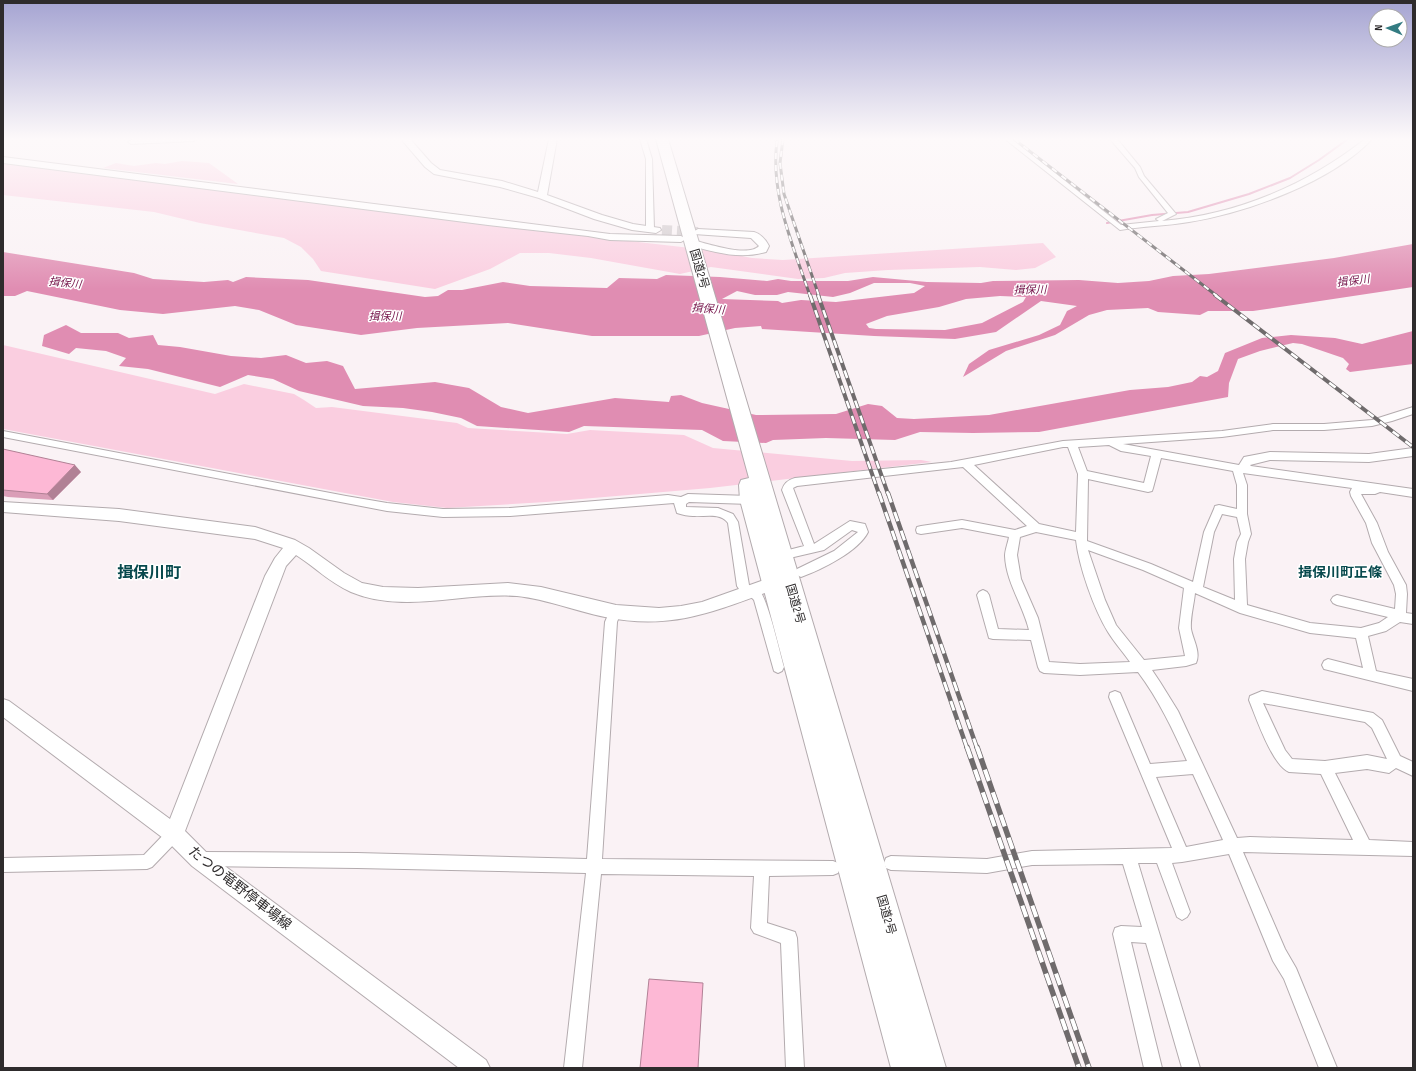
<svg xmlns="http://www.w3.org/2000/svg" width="1416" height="1071" viewBox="0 0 1416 1071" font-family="'Sofia Sans Condensed','Noto Sans JP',sans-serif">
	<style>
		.green { fill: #facee0 }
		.water { fill: #e08db2; fill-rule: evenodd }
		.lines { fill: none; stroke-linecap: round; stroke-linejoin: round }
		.stream { stroke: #e08db2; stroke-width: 2 }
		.secondary-tunnel { stroke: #d1cacd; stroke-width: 10; stroke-dasharray: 10 5; stroke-linecap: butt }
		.street-casing { stroke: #b3abae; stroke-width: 2 }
		.secondary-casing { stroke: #b3abae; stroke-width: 2 }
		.highway-casing { stroke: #b3abae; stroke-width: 2 }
		.street { fill: #fff; fill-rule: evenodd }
		.secondary { fill: #fff; fill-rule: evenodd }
		.highway { fill: #fff; fill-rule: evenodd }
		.rail-far3-casing { stroke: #6f6b6c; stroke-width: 3 }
		.rail-far2-casing { stroke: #6f6b6c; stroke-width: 4 }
		.rail-far1-casing { stroke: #6f6b6c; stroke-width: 4.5 }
		.rail-casing { stroke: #6f6b6c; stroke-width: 5.5 }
		.rail-far3 { stroke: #fff; stroke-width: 2; stroke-dasharray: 6; stroke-linecap: butt }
		.rail-far2 { stroke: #fff; stroke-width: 2.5; stroke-dasharray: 8; stroke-linecap: butt }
		.rail-far1 { stroke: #fff; stroke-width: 3; stroke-dasharray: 10; stroke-linecap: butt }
		.rail { stroke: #fff; stroke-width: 4; stroke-dasharray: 12; stroke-linecap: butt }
		.wall { fill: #da9eb7 }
		.shaded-wall { fill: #b18195 }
		.building { fill: #fdb8d5; stroke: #b18195 }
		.labels { text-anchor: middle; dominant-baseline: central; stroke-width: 3; stroke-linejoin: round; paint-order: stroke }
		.far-water-label { font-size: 11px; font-style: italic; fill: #75144a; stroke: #fff }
		.street-label { font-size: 12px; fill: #2e2b2c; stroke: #fff }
		.quarter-label { font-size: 14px; font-weight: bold; fill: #07494d; stroke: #fff }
		.near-street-label { font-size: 14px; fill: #2e2b2c; stroke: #fff }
		.district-label { font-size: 16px; font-weight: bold; fill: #07494d; stroke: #fff }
	</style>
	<rect width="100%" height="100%" fill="#faf2f5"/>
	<g class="green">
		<polygon points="182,161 209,163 238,184 103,168 116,163 134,166 156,163 165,164"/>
		<polygon points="3,163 542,231 708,250 752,258 783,260 1043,243 1056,257 1035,268 1016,270 980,267 888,270 845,273 824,278 798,279 711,267 680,274 591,258 549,253 520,253 490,269 435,289 321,271 313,259 301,247 284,238 200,223 154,212 3,195"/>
		<polygon points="3,345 215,394 244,384 294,394 304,400 316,408 332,407 457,423 468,428 567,434 590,430 684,435 713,448 852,461 921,460 932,462 710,488 546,502 447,508 393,502 3,429"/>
	</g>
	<g class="water">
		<path d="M1413 244V287L1253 311H1208L1200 315 1158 312 1148 308 1107 310 1089 315 1055 335 1006 351 963 377 969 364 989 350 1039 335 1060 325 1067 311 1077 306 1041 301 996 332 955 339 874 336 762 329 761 326 735 328 699 336H592L508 323 417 328 361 335 296 325 259 310 235 306 163 314 120 310 27 291 15 296H3V252L134 273 153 279 204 282 228 280 233 282 246 277 308 280 425 297 438 296 448 290H462L503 282 530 286 607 288 619 278 657 279 666 275 720 277 767 281 778 279 791 281H848L873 277 927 282 981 283 993 281 1079 280 1118 283 1149 281 1173 276 1209 274 1334 258ZM874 283H910L925 286 914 293 836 302 801 300 782 303 778 301 722 299 737 291 755 295H777L788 292 833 297 850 293ZM1000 296 1026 297 1023 302 982 323 945 330 876 329 869 328 866 324 887 316 939 307 966 299Z"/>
		<polygon points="66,325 81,333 118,333 129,338 153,335 158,345 180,347 231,356 261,358 286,355 306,363 327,361 343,366 355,389 435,382 469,388 501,407 528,413 615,398 669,402 671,396 681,395 702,403 756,415 836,414 868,404 882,406 897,418 914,419 989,415 1130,390 1168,387 1192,382 1200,376 1207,377 1218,371 1225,353 1262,338 1291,335 1335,338 1362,344 1413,331 1413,364 1350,372 1346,369 1349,364 1343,358 1302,344 1293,343 1260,351 1238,359 1229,383 1228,397 1039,432 973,433 920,432 895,440 826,438 773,440 766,443 723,441 702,430 584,426 569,432 477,426 461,418 432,412 403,408 363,406 299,391 273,379 248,375 220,387 148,369 119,366 126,358 106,351 76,348 69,354 42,346 44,335"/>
	</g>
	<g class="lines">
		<polyline class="stream" points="1107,223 1152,215 1188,212 1249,194 1290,178 1319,160 1348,139"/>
		<polyline class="secondary-tunnel" points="662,230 698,232"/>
		<g class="street-casing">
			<g id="street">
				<polygon points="148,139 197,139 194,141 131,144 128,142 131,140"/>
				<polygon points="640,139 646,139 652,159 654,229 650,231 646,229 646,159"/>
				<path d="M1005 139H1012L1121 225 1159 221 1156 219 1168 213 1139 177 1135 168 1110 139H1117L1140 167 1144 176 1176 214 1162 221C1236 215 1307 185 1365 139H1372C1332 182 1246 213 1189 222 1166 226 1143 226 1120 230Z"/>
				<path d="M1413 407V414L1392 421 1372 426 1324 430H1273L1222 437 1123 444 1239 465 1244 457 1270 452 1369 454 1413 448V456L1369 462 1270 460 1250 465 1251 466 1413 489V497L1380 492 1375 494H1361L1377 523 1388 552 1406 585 1407 594 1406 613 1413 614V624L1400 622 1386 631 1368 636 1376 671 1413 679V691L1324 669 1322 665 1324 661 1328 659 1363 668 1356 638 1310 633 1240 613 1195 593C1194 604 1190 618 1191 629 1193 640 1201 652 1196 663L1186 666 1152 670 1160 682 1178 711 1237 838 1250 837 1353 840 1321 774 1289 772C1272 765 1256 717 1249 700L1250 696 1262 691 1373 713 1382 720 1400 756 1413 762V776L1396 768 1389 773 1367 769 1335 773 1369 840 1413 842V856L1243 852 1285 949 1296 968 1337 1068H1319L1284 979 1273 961 1229 854 1182 862 1172 863 1190 912 1187 917 1182 920 1177 917 1157 863H1138L1200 1068H1182L1146 943 1131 942 1162 1068H1144L1113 934 1115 928 1121 926 1142 927 1123 864 1032 865 987 873 891 870 886 868 884 863 886 858 891 856 987 859 1032 851 1172 848 1109 697 1110 693 1115 691 1120 693 1150 764 1187 761C1173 730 1159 700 1138 672L1080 675 1044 673 1040 671 1038 667 1031 640 993 639 989 638 977 595 979 592 983 590 987 592 989 595 998 629 1029 630C1023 605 1006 582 1005 556 1005 550 1008 543 1009 537L962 528 921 534 917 533 916 530 917 527 921 526 962 520 1015 530 1027 526 963 467 797 486 793 488 814 544 850 521 865 524 868 532C859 551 821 570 801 577L797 575 795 572 797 569 834 551 858 532 852 530 824 550 781 560 777 559 775 556 777 553 804 546 782 490C784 483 788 480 795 478L951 462 1063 441 1222 431 1273 424H1324L1372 420ZM1109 445 1121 451 1151 456 1144 483 1087 471 1078 447ZM1063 447H1068L1078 474 1076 532 1039 524 974 465ZM1161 458 1233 471 1237 485V509L1219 505 1215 506 1214 509 1204 532 1193 582 1151 564 1087 541 1088 479 1148 492 1152 491 1153 488ZM1243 473 1352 488 1350 492 1351 496 1366 523 1372 543 1394 585 1396 594 1395 609 1337 595 1333 597 1331 600 1333 603 1337 605 1388 617 1379 623 1361 628 1310 623 1247 605 1245 559 1248 542 1251 534 1247 514V485ZM1222 514 1237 517 1241 534 1237 542 1234 559 1235 600 1203 587 1214 532ZM1036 532 1076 540C1079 567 1094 609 1108 632 1114 642 1123 652 1130 662L1080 664 1049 662 1038 618 1021 579 1017 555 1020 537ZM1088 550 1143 570 1184 588 1179 628 1185 656 1144 660 1116 625 1105 600ZM1263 703 1365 722 1372 728 1387 759 1367 755 1325 761 1292 759 1285 750ZM1193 774 1223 840 1186 847 1156 777Z"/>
				<path d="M3 431 346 496 387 503 443 509 510 508 668 495 681 497 688 494 750 496 754 497 755 500 754 503 750 504 689 502 686 504V507L718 508 733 514 738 522 749 585 750 586C753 585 755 585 758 588 768 599 779 650 784 667L782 671 778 673 774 671 754 600 750 596 747 597 743 595 737 586 728 523C720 512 705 517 693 516 688 516 683 515 677 513L674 503 510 516 443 517 387 511 3 437Z"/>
				<polygon points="615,607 619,608 621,612 617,622 602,859 833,861 838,863 840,868 838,873 833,875 769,876 767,923 795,932 797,938 804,1068 786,1068 781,943 754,933 751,928 754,876 601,874 582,1068 564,1068 586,873 357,868 201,866 196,864 194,859 196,854 201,852 357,853 587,859 605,622 611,608"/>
				<polygon points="174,827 179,829 181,834 179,839 152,867 147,869 3,872 3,858 144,855 169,829"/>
			</g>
		</g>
		<g class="secondary-casing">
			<g id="secondary">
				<polygon points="401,139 410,139 431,163 440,170 502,181 538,192 549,139 557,139 547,195 602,215 633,224 660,228 661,230 656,233 632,230 594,219 539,198 500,187 434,174 425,167"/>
				<polygon points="3,157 610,234 681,236 686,239 681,242 610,240 588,236 488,225 3,163"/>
				<path d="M698 229 754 232C761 234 766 240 769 246L766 252C739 260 715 252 688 245L687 243 692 240C706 243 748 258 759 246L751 238 694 234 693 232Z"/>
				<path d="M3 502 119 509 255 527 295 540 309 548 344 573 362 583 383 587 418 588 508 583 541 587 616 605 659 608 681 606 702 602 764 580 770 581 772 586 770 591C711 613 669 630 605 617 575 611 547 599 517 596 462 592 403 614 351 592 330 583 315 567 296 555L286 566 185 831 206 852 486 1060 490 1068H459L192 866 167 841 3 717V699L9 701 170 819 265 576 275 558 283 548 255 539 119 521 3 512Z"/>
			</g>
		</g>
		<g class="highway-casing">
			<polygon id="highway" points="656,139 668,139 946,1068 891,1068 740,500 739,485 741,480 749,478"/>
		</g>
		<use href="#street" class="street"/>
		<use href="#secondary" class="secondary"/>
		<use href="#highway" class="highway"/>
		<g class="rail-far3-casing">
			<g id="rail-far3">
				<polyline points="783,139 780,163 784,194 819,296"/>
				<polyline points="1014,139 1217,296"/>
				<path d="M777 141C770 195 793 245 810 296"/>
			</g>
		</g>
		<g class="rail-far2-casing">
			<g id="rail-far2">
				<polyline points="810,295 879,494"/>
				<polyline points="818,295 888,494"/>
				<polyline points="1215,295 1413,447"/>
			</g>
		</g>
		<g class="rail-far1-casing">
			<g id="rail-far1">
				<polyline points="879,493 967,748"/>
				<polyline points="888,493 977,748"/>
			</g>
		</g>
		<g class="rail-casing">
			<g id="rail">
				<polyline points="967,747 1079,1068"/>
				<polyline points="977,747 1089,1068"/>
			</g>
		</g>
		<use href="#rail-far3" class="rail-far3"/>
		<use href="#rail-far2" class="rail-far2"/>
		<use href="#rail-far1" class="rail-far1"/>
		<use href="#rail" class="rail"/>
	</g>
	<polygon class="wall" points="3,449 81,472 53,500 8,497 3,496"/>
	<polygon class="shaded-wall" points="75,465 81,472 53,500 47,494"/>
	<g class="building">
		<polygon points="3,449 75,465 47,494 3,490"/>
		<polygon points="649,979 703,983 698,1068 640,1068"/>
	</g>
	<linearGradient id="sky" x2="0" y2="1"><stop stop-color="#a5a4d2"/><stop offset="0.48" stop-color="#fdf9fa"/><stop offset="1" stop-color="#fdf9fa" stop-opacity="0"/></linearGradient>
	<rect width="1416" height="289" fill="url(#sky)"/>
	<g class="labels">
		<g class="far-water-label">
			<text transform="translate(1353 281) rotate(-7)">揖保川</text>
			<text transform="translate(65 283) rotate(6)">揖保川</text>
			<text transform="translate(1030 290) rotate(-1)">揖保川</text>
			<text transform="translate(708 309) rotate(4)">揖保川</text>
			<text x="385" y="316">揖保川</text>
		</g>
		<g class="street-label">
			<text transform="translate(699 269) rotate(74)">国道2号</text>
			<text transform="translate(795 604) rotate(74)">国道2号</text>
			<text transform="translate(886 915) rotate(74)">国道2号</text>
		</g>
		<g class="quarter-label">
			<text x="1340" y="572">揖保川町正條</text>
		</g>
		<g class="near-street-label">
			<text transform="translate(240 888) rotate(38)">たつの竜野停車場線</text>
		</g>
		<g class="district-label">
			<text x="149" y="573">揖保川町</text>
		</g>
	</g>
	<rect width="1416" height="1071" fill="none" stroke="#2e2b2c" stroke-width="8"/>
	<g transform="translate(1388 28) rotate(272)"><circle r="19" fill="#ffffff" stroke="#abaaab"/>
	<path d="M0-3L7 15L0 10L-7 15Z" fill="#337c82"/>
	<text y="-6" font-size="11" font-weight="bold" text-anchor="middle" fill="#2e2b2c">N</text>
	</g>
</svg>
